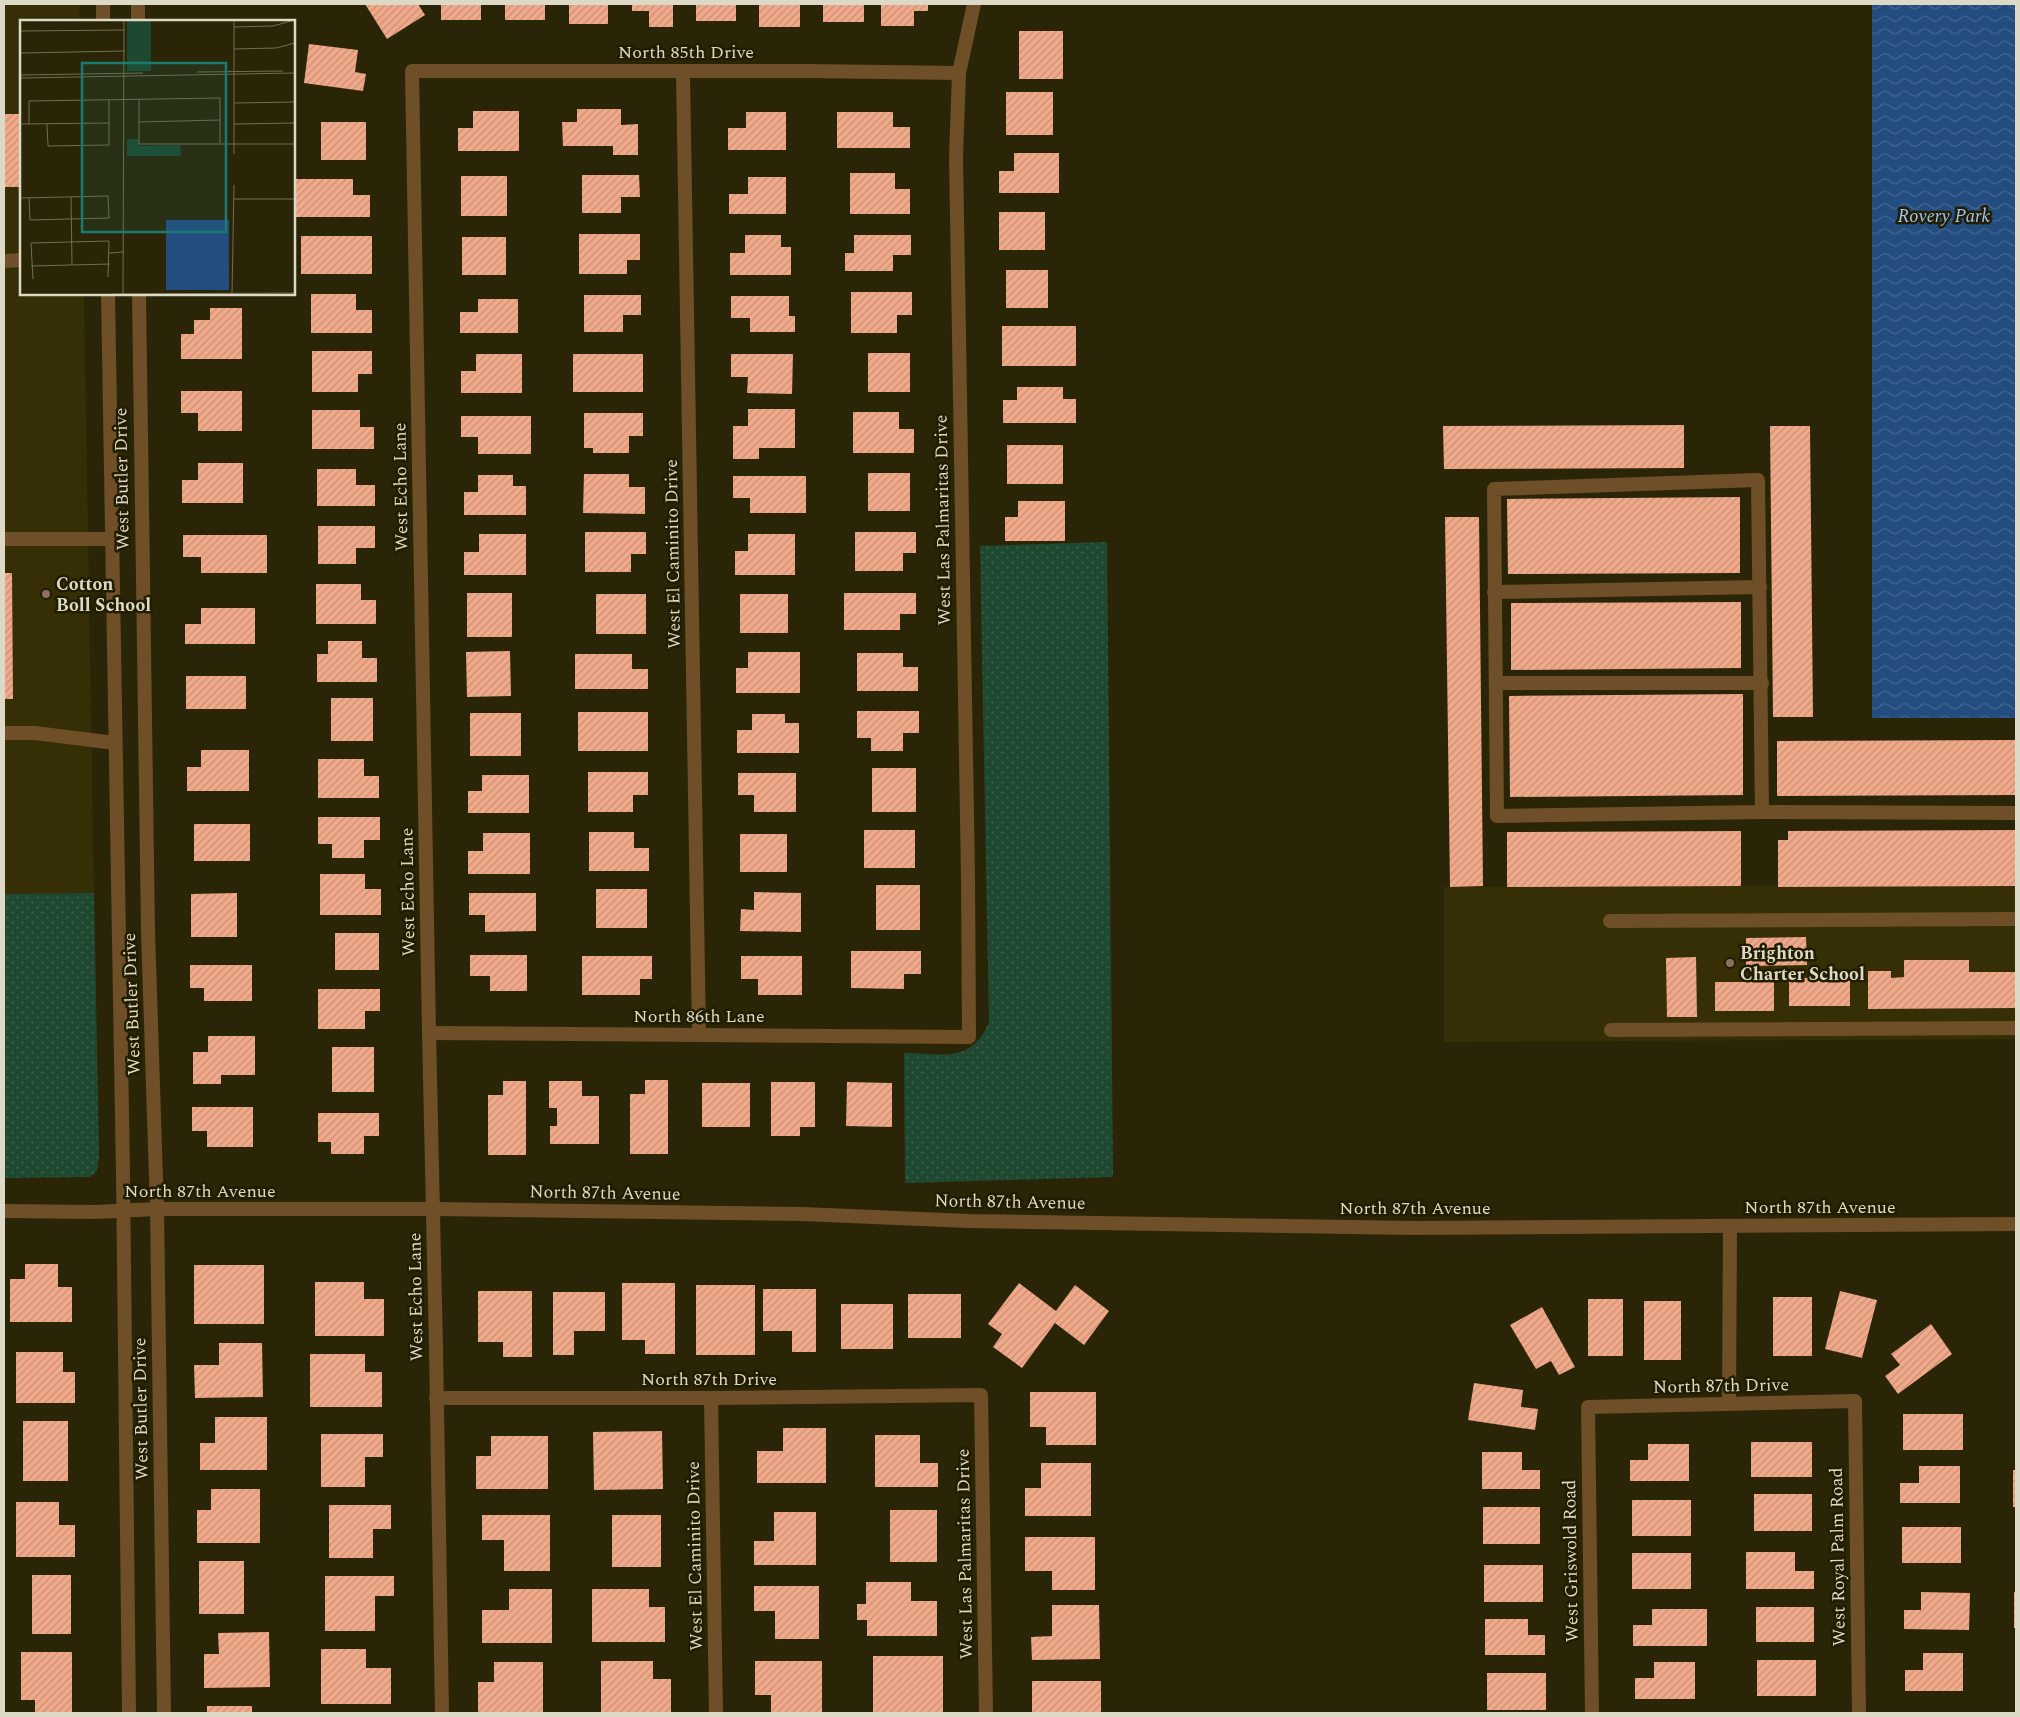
<svg xmlns="http://www.w3.org/2000/svg" width="2020" height="1717" viewBox="0 0 2020 1717" font-family="Spectral,serif">
	<style>
		.built { fill: #362f06 }
		.grass { fill: url(#grass-dots) }
		.water { fill: url(#water-waves) }
		.building { fill: url(#building-hatch) }
		.lines { fill: none; stroke-linecap: round; stroke-linejoin: round }
		.service { stroke: #6e4f27; stroke-width: 14 }
		.minor { stroke: #6e4f27; stroke-width: 14 }
		.tertiary { stroke: #6e4f27; stroke-width: 14 }
		.education-dot { fill: #8d6e63; stroke: #221c00; stroke-width: 2 }
		.labels { text-anchor: middle; dominant-baseline: central; stroke-width: 5; stroke-linejoin: round; paint-order: stroke }
		.street-label { font-size: 18px; fill: #dcd9c7; stroke: #221c00 }
		.poi-label { font-size: 18px; font-weight: bold; fill: #dcd9c7; stroke: #221c00; text-anchor: start }
		.water-label { font-size: 19px; font-style: italic; fill: #9fc3f0; stroke: #221c00 }
		.inset-road { fill: none; stroke: #726d54; stroke-width: 1 }
		.view { fill: #197b72; fill-opacity: 0.15; stroke: #197b72; stroke-width: 2.5 }
		.inset-edge { fill: none; stroke: #dcd9c7; stroke-width: 2.5 }
	</style>
	<defs>
		<pattern id="grass-dots" width="8" height="8" patternUnits="userSpaceOnUse" patternTransform="scale(1.25)"><rect width="8" height="8" fill="#1e4830"/><path d="M2 2h.1M6 6h.1" fill="none" stroke="#3e624c" stroke-width="1.8" stroke-linecap="round"/></pattern>
		<pattern id="water-waves" width="16" height="10" patternUnits="userSpaceOnUse" patternTransform="scale(1.25)"><rect width="16" height="10" fill="#244d7f"/><path d="M0 5q4-4 8 0t8 0" fill="none" stroke="#436690"/></pattern>
		<pattern id="building-hatch" width="6" height="6" patternUnits="userSpaceOnUse" patternTransform="scale(1.25)"><rect width="6" height="6" fill="#f1a989"/><path d="M-1 1l2-2M0 6l6-6M5 7l2-2" fill="none" stroke="#c58f76"/></pattern>
	</defs>
	<rect width="100%" height="100%" fill="#2b2507"/>
	<g class="built">
		<polygon points="4,4 79,4 80,21 21,21 21,294 84,294 94,893 4,894"/>
		<polygon points="2016,885 2016,1039 1444,1042 1444,887"/>
	</g>
	<g class="grass">
		<path d="M1107 542 1113 1177 905 1183 904 1053C941 1053 971 1065 989 1022L980 546Z"/>
		<polygon points="94,893 99,1156 97,1171 90,1177 4,1178 4,894"/>
	</g>
	<rect class="water" x="1872" y="4" width="144" height="714"/>
	<g class="building">
		<polygon points="365,4 418,4 425,15 387,39"/>
		<rect x="441" y="4" width="40" height="16"/>
		<rect x="505" y="4" width="40" height="16"/>
		<rect x="569" y="4" width="39" height="20"/>
		<polygon points="632,4 673,4 673,27 649,27 649,11 632,11"/>
		<rect x="696" y="4" width="40" height="17"/>
		<rect x="759" y="4" width="41" height="23"/>
		<rect x="823" y="4" width="41" height="18"/>
		<polygon points="881,4 928,4 928,11 914,11 914,26 881,26"/>
		<rect x="1019" y="31" width="44" height="48"/>
		<polygon points="309,44 358,50 355,72 366,74 363,91 304,83"/>
		<rect x="1006" y="92" width="47" height="43"/>
		<polygon points="577,109 621,109 621,125 638,124 638,155 613,155 613,146 563,146 562,122 577,122"/>
		<polygon points="473,111 519,111 519,151 458,151 458,128 473,128"/>
		<polygon points="746,112 786,112 786,150 728,150 728,128 746,128"/>
		<polygon points="837,112 893,112 893,127 910,127 910,148 837,148"/>
		<rect x="4" y="114" width="17" height="73"/>
		<rect x="321" y="122" width="45" height="38"/>
		<polygon points="1014,153 1059,153 1059,193 999,193 999,171 1014,171"/>
		<polygon points="850,173 895,173 895,189 910,189 910,214 850,214"/>
		<polygon points="582,175 639,175 640,197 621,197 621,213 582,213"/>
		<rect x="461" y="176" width="46" height="40"/>
		<polygon points="748,177 786,177 786,214 729,214 729,194 748,194"/>
		<polygon points="296,179 353,179 353,195 370,195 370,217 296,217"/>
		<rect x="999" y="212" width="46" height="38"/>
		<polygon points="579,234 640,234 640,260 627,260 627,274 579,274"/>
		<polygon points="745,235 781,235 781,247 791,247 791,275 730,275 730,253 745,253"/>
		<polygon points="854,235 911,235 911,255 893,255 893,271 845,271 845,253 854,253"/>
		<rect x="301" y="236" width="71" height="38"/>
		<rect x="462" y="237" width="44" height="38"/>
		<rect x="1006" y="270" width="42" height="38"/>
		<polygon points="851,292 912,292 912,315 897,315 897,333 851,333"/>
		<polygon points="311,294 356,294 356,310 372,310 372,333 311,333"/>
		<polygon points="584,295 641,295 641,315 623,315 623,332 584,332"/>
		<polygon points="731,296 789,296 789,316 795,316 795,332 750,332 750,318 731,318"/>
		<polygon points="478,299 518,299 518,333 460,333 460,312 478,312"/>
		<polygon points="210,308 242,308 242,359 181,359 181,334 194,334 194,320 210,320"/>
		<rect x="1002" y="326" width="74" height="40"/>
		<polygon points="312,351 372,351 372,374 358,374 358,392 312,392"/>
		<rect x="868" y="353" width="42" height="39"/>
		<polygon points="476,354 522,354 522,393 461,393 461,371 476,371"/>
		<rect x="573" y="354" width="70" height="38"/>
		<polygon points="731,354 793,354 792,394 747,393 748,377 731,377"/>
		<polygon points="1017,387 1063,387 1063,399 1076,399 1076,423 1003,423 1003,400 1017,400"/>
		<polygon points="181,391 242,391 242,431 198,431 198,413 181,413"/>
		<polygon points="748,409 795,409 795,448 759,448 759,459 733,459 733,426 748,426"/>
		<polygon points="312,410 360,410 360,427 374,427 374,449 312,449"/>
		<polygon points="853,412 899,412 899,429 914,429 914,453 853,453"/>
		<polygon points="584,413 643,413 643,436 629,436 629,453 593,453 593,448 584,448"/>
		<polygon points="461,416 531,416 531,454 478,454 478,437 461,437"/>
		<polygon points="1684,425 1684,468 1444,469 1443,426"/>
		<polygon points="1770,426 1810,426 1813,717 1773,717"/>
		<rect x="1007" y="445" width="56" height="39"/>
		<polygon points="198,463 243,463 243,503 182,503 182,480 198,480"/>
		<polygon points="317,469 356,469 356,485 375,485 375,506 317,506"/>
		<rect x="868" y="473" width="42" height="38"/>
		<polygon points="584,474 629,474 629,487 645,487 645,514 583,513"/>
		<polygon points="478,475 513,475 513,486 526,486 526,515 464,515 464,492 478,492"/>
		<polygon points="733,476 806,476 806,513 750,513 750,498 733,498"/>
		<polygon points="1740,497 1740,573 1508,574 1507,499"/>
		<polygon points="1018,501 1065,501 1065,541 1005,541 1005,517 1018,517"/>
		<polygon points="1445,517 1479,517 1483,886 1450,887"/>
		<polygon points="318,526 375,526 375,548 356,548 356,564 318,564"/>
		<polygon points="585,532 646,532 646,554 631,554 631,572 585,572"/>
		<polygon points="855,532 916,532 916,553 903,553 903,571 855,571"/>
		<polygon points="479,534 526,534 526,575 464,575 464,552 479,552"/>
		<polygon points="748,534 795,534 795,575 735,575 735,551 748,551"/>
		<polygon points="183,535 267,535 267,573 201,573 201,557 183,557"/>
		<polygon points="4,573 12,573 13,699 4,699"/>
		<polygon points="316,584 361,584 361,600 376,600 376,624 316,624"/>
		<rect x="467" y="593" width="45" height="44"/>
		<polygon points="844,593 916,593 916,614 900,614 900,630 844,630"/>
		<rect x="596" y="594" width="50" height="40"/>
		<rect x="740" y="594" width="48" height="39"/>
		<polygon points="1741,602 1741,668 1511,670 1511,603"/>
		<polygon points="201,608 255,608 255,644 185,644 185,624 201,624"/>
		<polygon points="328,641 362,641 362,658 377,658 377,682 317,682 317,654 328,654"/>
		<polygon points="510,651 511,696 467,697 466,652"/>
		<polygon points="748,652 800,652 800,693 736,693 736,668 748,668"/>
		<polygon points="857,653 903,653 903,667 918,667 918,691 857,691"/>
		<polygon points="575,654 632,654 632,669 648,669 648,689 575,689"/>
		<rect x="186" y="676" width="60" height="33"/>
		<polygon points="1743,694 1743,795 1510,797 1509,696"/>
		<rect x="331" y="698" width="42" height="43"/>
		<polygon points="857,711 919,711 919,733 903,733 903,751 871,751 871,738 857,738"/>
		<rect x="578" y="712" width="70" height="39"/>
		<rect x="470" y="713" width="51" height="43"/>
		<polygon points="752,714 785,714 785,723 799,723 799,753 737,753 737,730 752,730"/>
		<polygon points="2016,740 2016,795 1777,796 1777,741"/>
		<polygon points="201,750 249,750 249,791 187,791 187,767 201,767"/>
		<polygon points="318,759 364,759 364,776 379,776 379,798 318,798"/>
		<rect x="872" y="768" width="44" height="44"/>
		<polygon points="588,772 648,772 648,795 633,795 633,812 588,812"/>
		<polygon points="738,773 796,773 796,812 754,812 754,795 738,795"/>
		<polygon points="482,775 529,775 529,813 468,813 468,791 482,791"/>
		<polygon points="318,817 380,817 380,840 364,840 364,858 332,858 332,844 318,844"/>
		<rect x="194" y="824" width="56" height="37"/>
		<rect x="864" y="830" width="51" height="38"/>
		<polygon points="2016,830 2016,886 1778,887 1778,840 1788,840 1788,831"/>
		<polygon points="1741,831 1741,886 1507,887 1507,832"/>
		<polygon points="589,832 634,832 634,848 649,848 649,871 589,871"/>
		<polygon points="483,833 530,833 530,874 468,874 468,851 483,851"/>
		<rect x="740" y="834" width="47" height="38"/>
		<polygon points="320,874 365,874 365,889 381,889 381,915 320,915"/>
		<rect x="876" y="885" width="44" height="45"/>
		<rect x="596" y="889" width="51" height="39"/>
		<polygon points="754,892 801,893 801,932 740,931 741,909 754,910"/>
		<polygon points="237,893 237,937 191,937 191,894"/>
		<polygon points="469,893 536,893 536,931 485,932 485,915 469,915"/>
		<rect x="335" y="933" width="44" height="37"/>
		<polygon points="1806,937 1807,965 1746,966 1746,938"/>
		<polygon points="851,951 921,951 921,974 904,974 904,989 851,988"/>
		<polygon points="470,955 527,955 527,991 490,991 490,976 470,976"/>
		<polygon points="582,956 652,956 652,979 640,979 640,995 582,995"/>
		<polygon points="741,956 802,956 802,995 758,995 758,979 741,979"/>
		<polygon points="1696,957 1697,1017 1667,1017 1666,958"/>
		<polygon points="1904,960 1969,960 1969,972 2016,972 2016,1008 1868,1009 1868,971 1891,971 1891,978 1904,977"/>
		<polygon points="190,965 252,965 252,1001 204,1001 204,988 190,988"/>
		<rect x="1789" y="978" width="61" height="28"/>
		<rect x="1715" y="982" width="59" height="29"/>
		<polygon points="318,989 380,989 380,1011 365,1011 365,1029 318,1029"/>
		<polygon points="208,1036 255,1036 255,1075 221,1075 221,1084 193,1084 193,1052 208,1052"/>
		<rect x="332" y="1047" width="42" height="45"/>
		<polygon points="645,1080 668,1080 668,1154 630,1154 630,1094 645,1094"/>
		<polygon points="503,1081 526,1081 526,1155 488,1155 488,1095 503,1095"/>
		<polygon points="549,1081 582,1081 582,1096 599,1096 599,1144 550,1144 550,1126 557,1126 557,1108 549,1108"/>
		<polygon points="771,1082 815,1082 815,1127 800,1127 800,1136 771,1136"/>
		<polygon points="847,1082 892,1083 892,1127 846,1126"/>
		<rect x="702" y="1083" width="48" height="44"/>
		<polygon points="192,1107 253,1107 253,1147 207,1147 207,1131 192,1131"/>
		<polygon points="318,1113 379,1113 379,1136 364,1136 364,1154 331,1154 331,1142 318,1142"/>
		<polygon points="25,1264 58,1264 58,1287 72,1287 72,1322 10,1322 10,1279 25,1279"/>
		<rect x="194" y="1265" width="70" height="59"/>
		<polygon points="315,1282 364,1282 364,1299 384,1299 384,1336 315,1336"/>
		<polygon points="622,1283 675,1283 675,1354 645,1354 645,1340 622,1340"/>
		<polygon points="1019,1283 1056,1311 1075,1285 1109,1311 1084,1345 1055,1323 1022,1368 993,1347 1002,1334 988,1324"/>
		<rect x="696" y="1285" width="59" height="70"/>
		<polygon points="763,1289 816,1289 816,1352 792,1352 792,1331 763,1331"/>
		<polygon points="478,1291 532,1291 532,1357 503,1357 503,1342 478,1342"/>
		<polygon points="1840,1291 1877,1300 1862,1358 1825,1349"/>
		<polygon points="553,1292 605,1292 605,1331 574,1331 574,1355 553,1355"/>
		<rect x="908" y="1294" width="53" height="44"/>
		<rect x="1773" y="1297" width="39" height="59"/>
		<rect x="1588" y="1299" width="35" height="57"/>
		<rect x="1644" y="1301" width="37" height="59"/>
		<rect x="841" y="1304" width="52" height="45"/>
		<polygon points="1542,1307 1575,1367 1559,1375 1551,1361 1536,1369 1510,1325"/>
		<polygon points="1931,1324 1952,1354 1898,1394 1885,1376 1900,1365 1891,1354"/>
		<polygon points="219,1343 262,1343 263,1397 195,1398 194,1365 219,1365"/>
		<polygon points="16,1352 63,1352 63,1372 75,1372 75,1403 16,1403"/>
		<polygon points="310,1354 365,1354 365,1372 382,1372 382,1407 310,1407"/>
		<polygon points="1474,1383 1523,1390 1521,1407 1538,1409 1535,1430 1468,1420"/>
		<polygon points="1030,1392 1096,1392 1096,1445 1046,1445 1046,1427 1030,1427"/>
		<rect x="1903" y="1414" width="60" height="36"/>
		<polygon points="215,1417 267,1417 267,1470 200,1470 200,1443 215,1443"/>
		<rect x="23" y="1421" width="45" height="60"/>
		<polygon points="783,1428 826,1428 826,1483 757,1483 757,1451 783,1451"/>
		<polygon points="662,1431 663,1489 594,1490 593,1432"/>
		<polygon points="321,1434 383,1434 383,1457 365,1457 365,1487 321,1487"/>
		<polygon points="875,1435 920,1435 920,1463 938,1463 938,1487 875,1487"/>
		<polygon points="491,1436 548,1436 548,1489 476,1489 476,1456 491,1456"/>
		<rect x="1751" y="1442" width="61" height="35"/>
		<polygon points="1648,1444 1689,1444 1689,1481 1630,1481 1630,1460 1648,1460"/>
		<polygon points="1482,1452 1522,1452 1522,1470 1540,1470 1540,1489 1482,1489"/>
		<polygon points="1041,1463 1091,1463 1091,1516 1025,1516 1025,1488 1041,1488"/>
		<polygon points="1919,1466 1960,1466 1960,1503 1900,1503 1900,1483 1919,1483"/>
		<rect x="2013" y="1470" width="3" height="37"/>
		<polygon points="211,1489 260,1489 260,1543 197,1543 197,1510 211,1510"/>
		<rect x="1754" y="1494" width="58" height="37"/>
		<rect x="1632" y="1500" width="59" height="36"/>
		<polygon points="16,1502 59,1502 59,1525 75,1525 75,1557 16,1557"/>
		<polygon points="329,1505 391,1505 391,1529 373,1529 373,1558 329,1558"/>
		<rect x="1483" y="1507" width="57" height="37"/>
		<rect x="890" y="1510" width="47" height="52"/>
		<polygon points="774,1512 816,1512 816,1565 754,1565 754,1541 774,1541"/>
		<polygon points="482,1515 550,1515 550,1571 504,1571 504,1540 482,1540"/>
		<rect x="612" y="1515" width="49" height="52"/>
		<rect x="1902" y="1527" width="59" height="36"/>
		<polygon points="1025,1537 1095,1537 1095,1590 1052,1590 1052,1571 1025,1571"/>
		<polygon points="1746,1552 1795,1552 1795,1571 1814,1571 1814,1589 1746,1589"/>
		<rect x="1632" y="1553" width="59" height="36"/>
		<rect x="199" y="1561" width="45" height="53"/>
		<rect x="1484" y="1565" width="59" height="37"/>
		<rect x="32" y="1575" width="39" height="59"/>
		<polygon points="325,1576 394,1576 394,1596 375,1596 375,1631 325,1631"/>
		<polygon points="866,1582 911,1582 911,1601 937,1601 937,1636 867,1636 867,1620 857,1620 857,1604 866,1604"/>
		<polygon points="754,1586 819,1586 819,1639 775,1639 775,1611 754,1611"/>
		<polygon points="509,1589 552,1589 552,1643 482,1643 482,1610 509,1610"/>
		<polygon points="592,1589 649,1589 649,1607 665,1607 665,1642 592,1642"/>
		<polygon points="1921,1592 1970,1593 1969,1630 1904,1629 1904,1610 1921,1610"/>
		<rect x="2014" y="1592" width="2" height="36"/>
		<polygon points="1052,1605 1099,1605 1100,1659 1032,1660 1031,1637 1052,1636"/>
		<rect x="1756" y="1607" width="58" height="35"/>
		<polygon points="1652,1609 1707,1609 1707,1646 1633,1646 1633,1625 1652,1625"/>
		<polygon points="1485,1619 1528,1619 1528,1635 1545,1635 1545,1655 1485,1655"/>
		<polygon points="269,1632 270,1687 204,1688 204,1654 219,1654 218,1633"/>
		<polygon points="321,1649 366,1649 366,1668 391,1668 391,1704 321,1704"/>
		<polygon points="21,1652 72,1652 72,1713 35,1713 35,1700 21,1700"/>
		<polygon points="1923,1653 1963,1653 1963,1691 1905,1691 1905,1670 1923,1670"/>
		<rect x="873" y="1656" width="70" height="57"/>
		<rect x="1757" y="1660" width="59" height="36"/>
		<polygon points="601,1661 653,1661 653,1679 671,1679 671,1713 601,1713"/>
		<polygon points="755,1661 822,1661 822,1713 771,1713 771,1695 755,1695"/>
		<polygon points="494,1662 543,1662 543,1713 478,1713 478,1682 494,1682"/>
		<polygon points="1654,1662 1695,1662 1695,1699 1635,1699 1635,1678 1654,1678"/>
		<rect x="1487" y="1673" width="59" height="37"/>
		<rect x="1032" y="1681" width="69" height="32"/>
		<rect x="207" y="1706" width="45" height="7"/>
	</g>
	<g class="lines">
		<g class="service">
			<polyline points="4,261 21,260"/>
			<polyline points="4,539 112,539"/>
			<polyline points="1494,592 1760,587"/>
			<polyline points="1496,683 1762,683"/>
			<polyline points="4,733 35,733 115,743"/>
			<polyline points="1762,812 1758,480 1494,489 1497,816 1762,812 2016,813"/>
			<polyline points="1610,921 2016,919"/>
			<polyline points="1611,1030 2016,1028"/>
		</g>
		<g class="minor">
			<polyline points="683,72 699,1035"/>
			<polyline points="429,1033 969,1037 968,877 956,156 959,73 974,4"/>
			<polyline points="436,1398 711,1398 981,1395 986,1713"/>
			<polyline points="711,1398 716,1713"/>
			<polyline points="1729,1404 1730,1226"/>
			<polyline points="442,1713 436,1347 429,1033 412,71 807,71 959,73"/>
			<polyline points="1592,1713 1588,1407 1855,1401 1859,1713"/>
		</g>
		<g class="tertiary">
			<polyline points="103,4 103,21"/>
			<polyline points="138,4 138,21"/>
			<polyline points="108,294 123,1174 129,1713"/>
			<polyline points="139,294 148,931 157,1209 164,1713"/>
			<polyline points="4,1211 95,1212 157,1209 433,1209 802,1214 968,1221 1415,1228 2016,1224"/>
		</g>
	</g>
	<g class="education-dot">
		<circle cx="46" cy="594" r="5"/>
		<circle cx="1730" cy="963" r="5"/>
	</g>
	<g class="labels">
		<g class="street-label">
			<text x="686" y="52">North 85th Drive</text>
			<text transform="translate(122 479) rotate(-91)">West Butler Drive</text>
			<text transform="translate(401 487) rotate(-91)">West Echo Lane</text>
			<text transform="translate(943 520) rotate(-91)">West Las Palmaritas Drive</text>
			<text transform="translate(673 554) rotate(-91)">West El Caminito Drive</text>
			<text transform="translate(408 892) rotate(-91)">West Echo Lane</text>
			<text transform="translate(132 1004) rotate(-92)">West Butler Drive</text>
			<text x="699" y="1016">North 86th Lane</text>
			<text x="200" y="1191">North 87th Avenue</text>
			<text transform="translate(605 1193) rotate(1)">North 87th Avenue</text>
			<text transform="translate(1010 1202) rotate(1)">North 87th Avenue</text>
			<text x="1820" y="1207">North 87th Avenue</text>
			<text x="1415" y="1208">North 87th Avenue</text>
			<text transform="translate(416 1297) rotate(-91)">West Echo Lane</text>
			<text x="709" y="1379">North 87th Drive</text>
			<text transform="translate(1721 1386) rotate(-1)">North 87th Drive</text>
			<text transform="translate(141 1409) rotate(-91)">West Butler Drive</text>
			<text transform="translate(965 1554) rotate(-91)">West Las Palmaritas Drive</text>
			<text transform="translate(695 1556) rotate(-91)">West El Caminito Drive</text>
			<text transform="translate(1838 1557) rotate(-91)">West Royal Palm Road</text>
			<text transform="translate(1571 1561) rotate(-91)">West Griswold Road</text>
		</g>
		<g class="poi-label">
			<text x="56" y="584">Cotton<tspan x="56" dy="21">Boll School</tspan></text>
			<text x="1740" y="953">Brighton<tspan x="1740" dy="21">Charter School</tspan></text>
		</g>
		<g class="water-label">
			<text x="1944" y="216">Rovery Park</text>
		</g>
	</g>
	<g transform="translate(20 20)">
		<rect width="275" height="275" fill="#2b2507"/>
		<path d="M107 1H131V51H107ZM107 119H118L120 126 160 125 161 136H107Z" fill="#1e4830"/>
		<path d="M146 200H209V270H146Z" fill="#244d7f"/>
		<path class="inset-road" d="M214 7 253 6 271 1M0 11 104 10M214 29 256 28 275 23M0 33 105 31M177 52 263 51M0 55 123 53M0 58 275 53M119 79V124H275M214 83 275 82M119 102 200 100M0 104 89 103M9 104V81L200 78V123M27 104 28 126 89 125V80M214 104 275 103M214 134V1M51 177 52 245M0 178 88 176 89 198 10 200 9 178M214 179H275M89 233 104 232M11 246 90 244M13 259 11 223 89 221 88 257M93 274 275 273M103 274 104 1M212 274 214 165"/>
		<path class="view" d="M62 43H206V212H62Z"/>
		<rect width="275" height="275" class="inset-edge"/>
	</g>
	<rect width="2020" height="1717" fill="none" stroke="#dcd9c7" stroke-width="10"/>
</svg>
